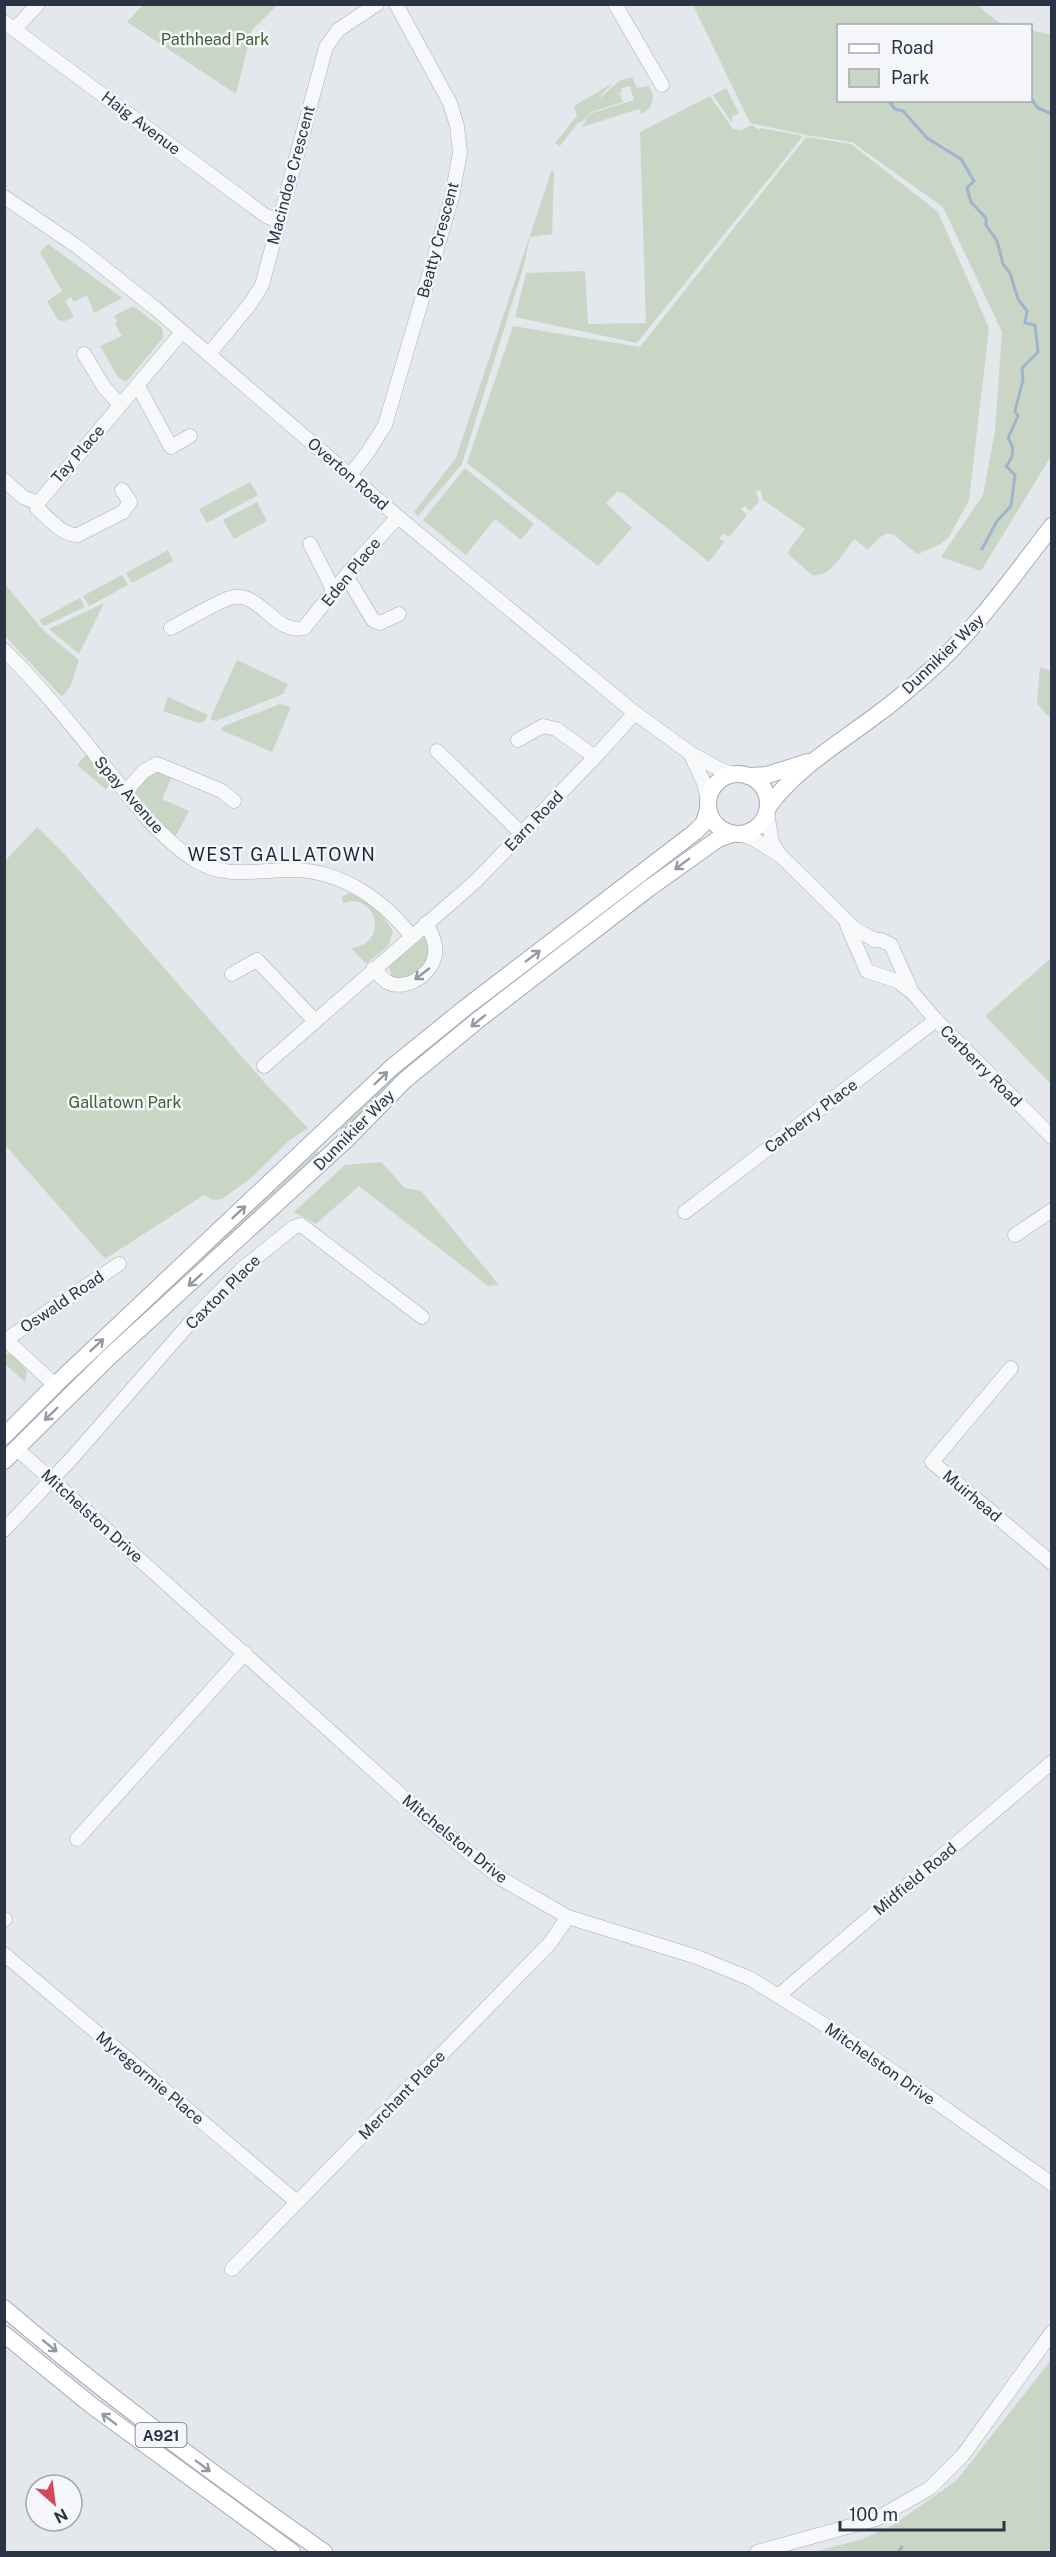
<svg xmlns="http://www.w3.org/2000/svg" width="1056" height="2557" viewBox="0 0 1056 2557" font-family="'Public Sans',sans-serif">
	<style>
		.green { fill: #c9d6c5 }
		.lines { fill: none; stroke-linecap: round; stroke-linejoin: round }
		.stream { stroke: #9fb4cc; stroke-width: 3 }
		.minor-casing { stroke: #a9aeb7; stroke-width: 15 }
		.major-casing { stroke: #a3abb8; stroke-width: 18 }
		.minor { stroke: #f7f8fa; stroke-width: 14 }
		.major { stroke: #fff; stroke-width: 16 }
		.oneway { stroke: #959aa2 }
		.oneway2 { stroke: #9196a0 }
		.labels { text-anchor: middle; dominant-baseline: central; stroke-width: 5; stroke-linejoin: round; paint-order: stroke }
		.shield { fill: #f4f6f9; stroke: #676e7b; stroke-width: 1.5 }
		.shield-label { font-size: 15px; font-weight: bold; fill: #2b3445 }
		.park-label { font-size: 16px; fill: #3f6138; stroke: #f4f6f9 }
		.street-label { font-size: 16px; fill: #2b3445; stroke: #f4f6f9 }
		.neighbourhood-label { font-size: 18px; letter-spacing: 1.5px; fill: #1d2536; stroke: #f4f6f9 }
	</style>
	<rect width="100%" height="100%" fill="#e4e7ec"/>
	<g class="green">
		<polygon points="143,5 143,4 277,5 252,30 236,94 127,22"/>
		<polygon points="693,5 977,5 998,22 1012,25 838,26 838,100 1030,100 1031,30 1051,35 1051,456 981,571 941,557 983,495 995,431 1002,332 943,207 852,142 806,135 750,123"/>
		<path d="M632 77 637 88 649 86C656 98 653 108 641 114L639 109 582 127 589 114 634 100 630 86 621 88 622 92 614 96 620 94 623 102 589 113 584 120 577 124 560 146 555 143 577 116 574 106 613 83 600 96 602 100 601 97 619 81Z"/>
		<polygon points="726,88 739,113 732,117 732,123 713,95"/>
		<polygon points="710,96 733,129 741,130 752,125 759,130 761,128 803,136 637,343 515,317 526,273 585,271 588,324 646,323 640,132"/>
		<path d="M806 137 851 144 938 212 989 328 969 500 949 537 939 545 918 554C894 540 894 518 868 550L854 539C844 551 830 579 812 575L788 554 789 550 805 529 763 500 760 490 756 491 759 502 750 511 745 506 741 509 747 515 729 537 724 533 719 538 724 542 709 562 622 492 620 493 618 491 606 503 632 528 598 566 467 463 513 326 640 347Z"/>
		<polygon points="554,171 552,234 530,237 524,265 462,464 418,516 414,512 456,458 551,172"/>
		<polygon points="48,244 122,298 94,313 87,295 74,302 71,297 65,301 74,317 65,321 58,320 47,301 62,291 40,252"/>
		<polygon points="133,306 162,328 163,338 126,382 118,377 100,346 122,336 115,324 118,322 114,316"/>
		<polygon points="465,468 534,524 521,540 495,519 466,555 423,520"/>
		<polygon points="250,482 258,495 207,523 199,509"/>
		<polygon points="257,502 267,521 234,539 223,520"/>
		<polygon points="168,550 173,561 132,583 126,573"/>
		<polygon points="122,575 128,585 89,606 83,596"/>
		<polygon points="4,583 43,630 79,660 71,685 62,697 5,636"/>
		<polygon points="80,598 85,607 44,626 39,620"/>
		<polygon points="104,603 79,654 49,629"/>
		<polygon points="237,660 288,684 283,694 216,721 210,719"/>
		<polygon points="1040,667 1051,671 1051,719 1037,704"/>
		<polygon points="168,697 208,715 205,721 198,723 163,711"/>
		<polygon points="280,704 291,707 272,752 221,730 224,726"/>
		<polygon points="87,754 110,785 105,789 77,765"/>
		<polygon points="156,769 173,775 162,799 189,811 176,836 168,830 135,792 135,788"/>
		<polygon points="37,827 68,858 265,1083 308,1128 290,1140 251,1178 222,1199 213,1200 204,1195 105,1259 5,1145 5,861"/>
		<path d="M349 893C365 899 386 916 393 932L388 946 366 964 351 948C391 944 376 891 343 903L342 897Z"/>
		<path d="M424 937 428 940C432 960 421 968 408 980L392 979 389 967Z"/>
		<polygon points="1051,958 1051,1084 985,1016"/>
		<polygon points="510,982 514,987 344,1132 339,1128 405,1065"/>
		<polygon points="317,1151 322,1156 199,1269 159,1300 78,1374 77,1372"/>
		<polygon points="381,1162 405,1188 421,1191 499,1285 488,1286 359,1186 316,1224 294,1212 345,1165"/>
		<polygon points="4,1353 15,1356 27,1371 25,1382 5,1364"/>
		<polygon points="1051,2360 1051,2552 813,2552 860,2540 893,2525 956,2481"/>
	</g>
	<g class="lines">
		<g class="stream">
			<polyline points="1030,97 1038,108 1052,114"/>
			<path d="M888 100 895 109 903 111 927 138 961 159 974 181 967 188 971 202 986 218V225L997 241 1003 264 1010 273 1018 299 1027 311 1025 323 1035 325 1038 352 1022 368 1023 380 1015 411 1018 416 1008 438C1015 448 1014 457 1006 466L1015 475 1011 506 997 521 982 549"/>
			<polyline points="898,2552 902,2547"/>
		</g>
		<g class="minor-casing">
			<g id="minor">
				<polyline points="615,4 662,85"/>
				<polyline points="4,22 239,196 266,216 279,221"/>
				<polyline points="15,29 38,4"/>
				<polyline points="4,197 78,247 156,309 398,517 635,713 690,753 721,770 736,775"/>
				<polyline points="84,354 104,387 120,405"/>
				<polyline points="209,354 250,304 262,285 326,47 338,30 377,4"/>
				<polyline points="138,386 171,447 190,436"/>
				<polyline points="350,475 368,452 385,425 452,197 460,152 457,126 450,103 396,4"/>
				<path d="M4 480 23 497 38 503 37 508C48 518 63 536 78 535L123 512 130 502 122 490"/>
				<polyline points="38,503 182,332"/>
				<polyline points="310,544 334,591"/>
				<polyline points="347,577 373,620 380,623 399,614"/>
				<path d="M171 628C182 623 225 597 234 597 262 594 276 635 304 628L362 556 398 517"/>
				<path d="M4 650C43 688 76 731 111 774 136 806 161 839 196 861 226 879 256 870 289 870 339 869 382 898 412 937"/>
				<polyline points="518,740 543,726 556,729 595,757"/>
				<polyline points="437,751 522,834"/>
				<polyline points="690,753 704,783 708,801"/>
				<polyline points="125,792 144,771 157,764 222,791 234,801"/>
				<polyline points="767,812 772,843 779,853"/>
				<polyline points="740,834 754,839 782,857 855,929 875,940 881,940 891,945 912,992 936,1020 1052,1137"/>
				<polyline points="847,925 867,971 897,981 909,990"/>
				<path d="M373 969C378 973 382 979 387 982 406 992 432 974 435 955 437 943 431 933 426 923"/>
				<polyline points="232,974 257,960 315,1021"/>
				<polyline points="264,1066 476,881 595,757 635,713"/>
				<polyline points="685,1212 936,1020"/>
				<polyline points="1015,1235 1052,1210"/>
				<polyline points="4,1338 55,1385"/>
				<polyline points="4,1341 119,1264"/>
				<polyline points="1011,1368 932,1462 1052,1563"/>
				<polyline points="16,1448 422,1814 500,1878 568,1917 697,1957 751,1979 847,2039 1052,2184"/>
				<polyline points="4,1530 73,1457 196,1316 242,1269 294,1227 301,1225 422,1317"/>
				<polyline points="77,1839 245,1653"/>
				<polyline points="4,1920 5,1919"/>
				<polyline points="4,1954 297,2202"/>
				<polyline points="778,1996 1052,1762"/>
				<polyline points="232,2269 550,1943 568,1917"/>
				<polyline points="757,2552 876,2519 930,2488 963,2455 1052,2332"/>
			</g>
		</g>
		<g class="major-casing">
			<g id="major">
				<circle cx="738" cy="804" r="30"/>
				<polyline points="748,776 767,775 808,762"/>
				<path d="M768 807C797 767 840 743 879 713 895 702 910 688 925 675 974 632 1012 578 1052 526"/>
				<polyline points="4,1436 55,1385 391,1068 465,1008 695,832 704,823 708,809"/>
				<polyline points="4,1461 108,1358 348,1138 405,1080 478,1020 648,889 718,839 732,834"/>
				<path d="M4 2308C107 2396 214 2475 324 2552"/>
				<polyline points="4,2334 91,2405 292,2552"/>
			</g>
		</g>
		<use href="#minor" class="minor"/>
		<use href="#major" class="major"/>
	</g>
	<defs><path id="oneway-shaft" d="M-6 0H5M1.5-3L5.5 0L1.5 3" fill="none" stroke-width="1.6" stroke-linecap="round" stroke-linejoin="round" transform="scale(1.5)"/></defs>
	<g class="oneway">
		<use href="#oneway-shaft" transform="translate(682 864) rotate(143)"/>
		<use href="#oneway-shaft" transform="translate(533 956) rotate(-37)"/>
		<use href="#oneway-shaft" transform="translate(478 1021) rotate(141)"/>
		<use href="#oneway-shaft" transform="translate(381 1078) rotate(-44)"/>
		<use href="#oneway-shaft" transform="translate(239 1212) rotate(-43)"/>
		<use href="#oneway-shaft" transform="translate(195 1280) rotate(138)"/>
		<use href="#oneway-shaft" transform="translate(97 1345) rotate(-43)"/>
		<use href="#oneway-shaft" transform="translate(51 1414) rotate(136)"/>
		<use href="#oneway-shaft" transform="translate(50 2346) rotate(39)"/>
		<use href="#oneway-shaft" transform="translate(109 2419) rotate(-143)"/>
		<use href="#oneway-shaft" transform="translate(203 2466) rotate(37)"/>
	</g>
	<use class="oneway2" href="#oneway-shaft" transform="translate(422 974) rotate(142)"/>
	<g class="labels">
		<rect class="shield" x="135.5" y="2423" width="51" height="24" rx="4.5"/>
		<g class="shield-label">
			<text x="161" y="2435">A921</text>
		</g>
		<g class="park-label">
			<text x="215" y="39">Pathhead Park</text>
			<text x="125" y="1102">Gallatown Park</text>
		</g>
		<g class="street-label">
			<text transform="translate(141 123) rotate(37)">Haig Avenue</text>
			<text transform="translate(291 175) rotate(-75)">Macindoe Crescent</text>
			<text transform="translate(438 240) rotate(-75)">Beatty Crescent</text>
			<text transform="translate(78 454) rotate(-49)">Tay Place</text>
			<text transform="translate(348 474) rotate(41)">Overton Road</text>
			<text transform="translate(351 572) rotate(-51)">Eden Place</text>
			<text transform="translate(943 654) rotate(-44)">Dunnikier Way</text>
			<text transform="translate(129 795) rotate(49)">Spay Avenue</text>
			<text transform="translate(534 821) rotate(-46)">Earn Road</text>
			<text transform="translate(981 1066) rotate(45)">Carberry Road</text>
			<text transform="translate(811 1116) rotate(-37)">Carberry Place</text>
			<text transform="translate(354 1130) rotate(-45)">Dunnikier Way</text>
			<text transform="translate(223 1292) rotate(-45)">Caxton Place</text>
			<text transform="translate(62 1302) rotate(-34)">Oswald Road</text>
			<text transform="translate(972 1496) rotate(40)">Muirhead</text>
			<text transform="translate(92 1516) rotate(42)">Mitchelston Drive</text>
			<text transform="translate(455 1839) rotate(39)">Mitchelston Drive</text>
			<text transform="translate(915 1879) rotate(-40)">Midfield Road</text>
			<text transform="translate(880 2064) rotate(35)">Mitchelston Drive</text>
			<text transform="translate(150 2078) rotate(40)">Myregormie Place</text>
			<text transform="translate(402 2095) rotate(-46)">Merchant Place</text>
		</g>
		<g class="neighbourhood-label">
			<text x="282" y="854">WEST GALLATOWN</text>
		</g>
	</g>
	<rect width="1056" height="2557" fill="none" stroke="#2b3445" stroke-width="12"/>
	<rect x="837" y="24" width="195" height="78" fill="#f4f6f9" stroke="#a4a8b1" stroke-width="1.5"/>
	<rect x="849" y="44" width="30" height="9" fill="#ffffff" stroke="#a4a8b1" stroke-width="1.5"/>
	<text x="891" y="54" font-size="18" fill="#2b3445">Road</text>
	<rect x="849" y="69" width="30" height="18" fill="#c9d6c5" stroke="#a4a8b1" stroke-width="1.5"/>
	<text x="891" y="84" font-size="18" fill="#2b3445">Park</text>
	<g transform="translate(54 2503) rotate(152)"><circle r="28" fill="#f4f6f9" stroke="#a4a8b1" stroke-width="1.5"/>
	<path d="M0-4.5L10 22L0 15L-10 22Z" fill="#d1495b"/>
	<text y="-9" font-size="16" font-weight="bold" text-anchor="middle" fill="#2b3445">N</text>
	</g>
	<path d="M840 2521v9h164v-9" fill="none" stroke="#2b3445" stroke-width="3"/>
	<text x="849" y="2521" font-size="18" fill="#2b3445" stroke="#f4f6f9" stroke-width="4.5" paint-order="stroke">100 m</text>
</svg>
